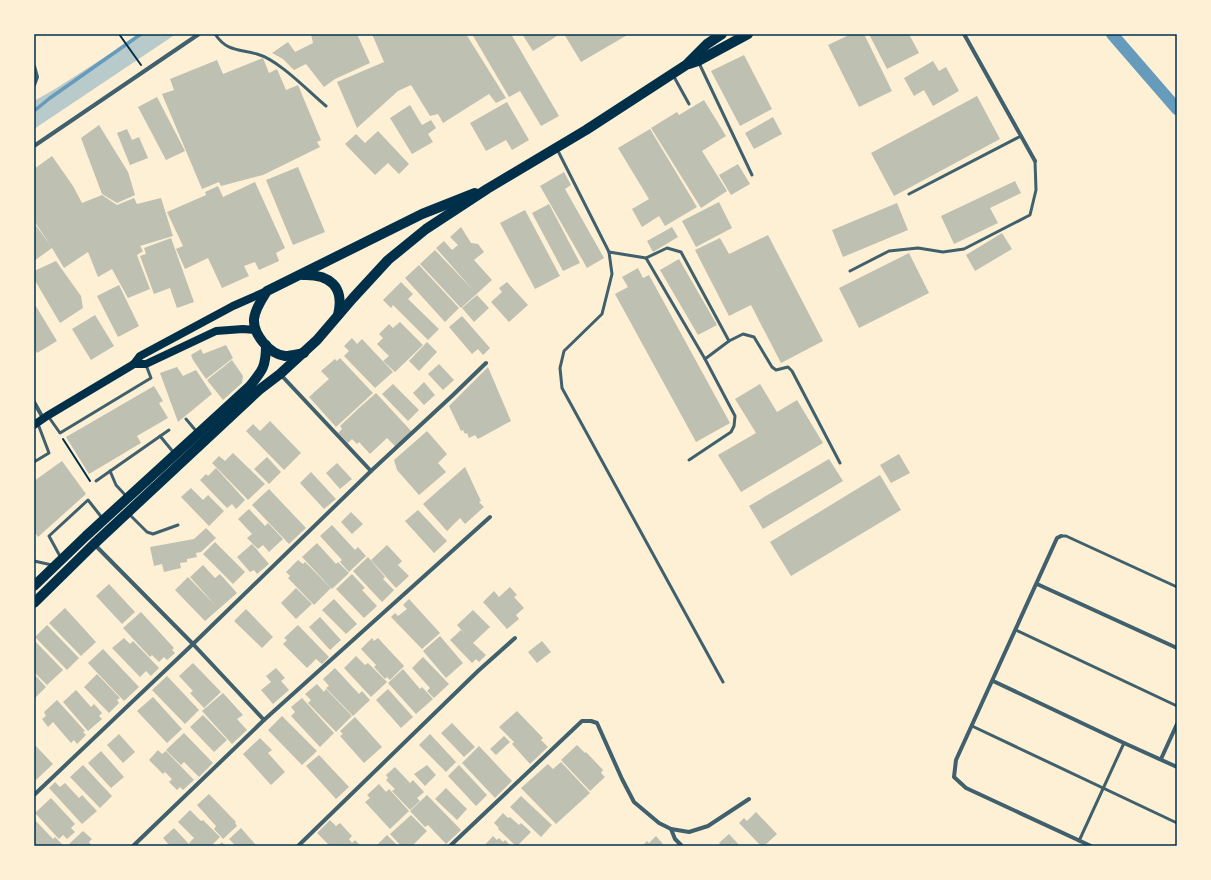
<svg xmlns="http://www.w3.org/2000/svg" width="1211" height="880" viewBox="0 0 1211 880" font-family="'Libre Baskerville',serif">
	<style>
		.green { fill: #b9caca }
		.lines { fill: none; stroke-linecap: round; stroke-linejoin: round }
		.stream { stroke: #669bbc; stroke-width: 3.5 }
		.canal { stroke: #669bbc; stroke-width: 12 }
		.building { fill: #bec0b2 }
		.path { stroke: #003049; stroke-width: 2 }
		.service { stroke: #3f606c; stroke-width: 3 }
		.minor { stroke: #3f606c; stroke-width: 4 }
		.secondary { stroke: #003049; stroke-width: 8 }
		.primary { stroke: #003049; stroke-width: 10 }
		.neatline { fill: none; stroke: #003049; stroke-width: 1.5 }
	</style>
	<rect width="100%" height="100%" fill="#fdf0d5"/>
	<polygon class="green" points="141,34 176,34 34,129 34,101 55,89"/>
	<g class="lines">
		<polyline class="stream" points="34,111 50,98 141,34"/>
		<polyline class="canal" points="1112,34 1177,109"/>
	</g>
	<g class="building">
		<polygon points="311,34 357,34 370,63 335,79 324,87 306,64 294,70 283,59 272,53 288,42 295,52 313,43"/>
		<polygon points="372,34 432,34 433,35 436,34 466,34 506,98 496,103 489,94 443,123 438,114 430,116 411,85 398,91 357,128 337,82 384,62"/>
		<polygon points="472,34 511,34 559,116 541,126 520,91 509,97"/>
		<polygon points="522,34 555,34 557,36 533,51"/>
		<polygon points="564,34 629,34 581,62"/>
		<polygon points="851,34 864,34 892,91 859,107 828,45"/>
		<polygon points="869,34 909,34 919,53 887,69"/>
		<polygon points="744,55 772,109 740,126 711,71"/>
		<polygon points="263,58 269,73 277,69 286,90 298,85 321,140 317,142 320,147 263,175 221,186 219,182 202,189 162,94 174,90 170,79 217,60 223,74"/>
		<polygon points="933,61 939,71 946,67 959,91 933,106 924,90 914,96 904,78"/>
		<polygon points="977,96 1000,139 894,196 871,153"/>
		<polygon points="157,97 185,151 166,160 138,107"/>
		<polygon points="704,100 726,136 702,151 727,191 701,208 651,128 677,112 679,115"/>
		<polygon points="507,102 529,140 512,150 506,140 486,151 470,123"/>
		<polygon points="410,105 422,125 431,120 436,128 428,134 433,142 412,154 390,118"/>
		<polygon points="773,117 782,134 754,149 745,133"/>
		<polygon points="99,125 128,172 135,195 117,203 102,194 81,138"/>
		<polygon points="127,129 132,140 139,137 148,158 130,165 117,133"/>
		<polygon points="650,129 697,207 665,226 659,216 642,227 632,209 649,199 618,148"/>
		<polygon points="378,131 409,164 399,174 388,163 375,175 345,144 356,134 365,143"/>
		<polygon points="52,156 73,186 82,203 102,195 117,205 134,198 137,204 161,198 173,236 140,246 143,251 137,255 150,289 128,298 112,269 98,277 88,252 64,268 52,248 34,261 34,223 51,246 34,221 34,169"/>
		<polygon points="738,164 750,184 731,195 719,175"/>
		<polygon points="298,167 325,232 293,245 266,180"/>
		<polygon points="564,172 571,185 565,189 604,258 587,268 540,186"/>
		<polygon points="1015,181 1021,193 990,208 998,223 954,244 941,216"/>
		<polygon points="255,182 285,248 276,253 279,261 259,270 255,262 244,266 249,276 222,288 208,258 185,269 176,249 183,246 167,212 206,195 205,192 218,186 223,197"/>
		<polygon points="719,202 732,228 696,247 682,221"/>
		<polygon points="897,203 908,230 843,257 832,230"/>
		<polygon points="549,204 580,263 563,271 532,213"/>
		<polygon points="525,210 560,276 535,289 500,223"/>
		<polygon points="461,227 471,243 478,244 484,252 474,260 492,280 461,308 420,264 435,250 473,290 436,248 444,241 452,250 458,245 450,237"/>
		<polygon points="672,227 678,237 653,252 647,241"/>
		<polygon points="1002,233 1012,249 975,271 966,255"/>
		<polygon points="768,235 823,341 781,363 751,305 729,316 695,250 720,238 729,254"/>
		<polygon points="171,238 194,302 177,308 170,288 154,294 140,256 146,254 144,248"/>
		<polygon points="909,253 929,293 859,328 839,288"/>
		<polygon points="679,259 717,325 698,335 660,270"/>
		<polygon points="56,261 81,296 83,308 60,323 34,279 34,271"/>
		<polygon points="419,265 459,308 445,322 405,278"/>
		<polygon points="638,268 643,278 649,275 730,423 696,442 615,294 628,287 622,277"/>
		<polygon points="401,282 413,294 408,299 439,329 428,340 393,305 391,308 383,300"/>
		<polygon points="507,282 528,305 509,322 491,302 502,292 499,288"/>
		<polygon points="119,285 139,326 118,337 97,296"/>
		<polygon points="477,295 489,308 474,322 462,308"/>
		<polygon points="34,303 57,341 37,353 34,348"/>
		<polygon points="95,315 114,346 91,360 72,329"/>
		<polygon points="462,316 490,348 483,355 478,349 472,354 449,327"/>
		<polygon points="400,322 423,345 395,372 383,361 389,356 377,344 383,338 379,334 389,324 393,328"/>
		<polygon points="352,338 357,344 362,339 393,372 375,388 344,356 349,351 344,346"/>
		<polygon points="427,342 437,352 419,371 409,361"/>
		<polygon points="226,345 233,358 206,379 193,360 191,355 201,349 203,354"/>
		<polygon points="340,358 373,393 336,427 309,397 329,379 321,371 335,359 337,361"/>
		<polygon points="232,360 243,376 242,383 223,400 207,380"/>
		<polygon points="439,364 454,380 443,390 428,374"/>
		<polygon points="177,367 183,376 196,370 212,394 178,422 160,373"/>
		<polygon points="488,367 511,421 478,439 475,435 469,438 467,433 465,434 463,430 461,431 449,406"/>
		<polygon points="424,382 435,395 424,405 413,393"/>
		<polygon points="393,384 419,410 408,421 382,394"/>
		<polygon points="760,384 777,412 797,400 823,443 741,492 718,455 756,433 735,399"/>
		<polygon points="154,386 163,401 159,403 168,418 137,436 141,443 89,474 66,437"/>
		<polygon points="376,393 412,432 396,447 387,438 370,454 359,442 357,444 352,439 348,443 338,433 342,429 340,426 359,408 368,418 359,408"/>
		<polygon points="270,421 301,453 284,470 246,431 253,424 260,431"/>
		<polygon points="427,431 447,454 438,463 446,472 419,495 397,470 394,460"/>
		<polygon points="233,453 265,484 248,500 212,463 219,456 225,461"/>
		<polygon points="899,454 910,473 891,483 880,465"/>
		<polygon points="267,457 281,472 269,484 254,469"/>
		<polygon points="829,459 843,481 763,529 749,506"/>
		<polygon points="62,461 86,494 38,537 34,531 34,481"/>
		<polygon points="337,463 352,479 340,489 326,473"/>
		<polygon points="465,467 481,501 479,502 484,507 465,524 460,518 447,531 423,504"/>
		<polygon points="216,468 245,500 236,509 232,504 227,508 200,480 206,474 208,476"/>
		<polygon points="311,472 336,499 324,509 300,483"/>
		<polygon points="880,475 901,510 791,576 770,542"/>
		<polygon points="191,488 203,500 208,495 224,511 209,526 181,497"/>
		<polygon points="269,489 306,528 289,544 252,505"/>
		<polygon points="249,509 265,526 268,523 283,539 269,552 263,545 258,549 247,538 252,534 238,519"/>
		<polygon points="418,510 447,541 434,553 405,521"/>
		<polygon points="351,512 363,524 352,534 341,522"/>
		<polygon points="332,525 355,550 358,547 366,556 349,572 340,562 342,560 320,536"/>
		<polygon points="206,528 216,538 201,552 196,553 197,557 187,559 187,562 180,563 181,568 164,572 162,564 154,566 150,547 194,539"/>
		<polygon points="215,542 245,572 233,584 203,554"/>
		<polygon points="317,543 336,564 338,562 349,573 332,589 302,557"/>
		<polygon points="252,544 269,564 257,574 254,570 250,572 237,557"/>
		<polygon points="387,545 402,561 398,565 409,576 396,588 371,560"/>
		<polygon points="368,557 385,577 383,579 394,590 382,602 353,571"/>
		<polygon points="298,560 303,564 305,562 331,588 314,605 288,578 290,576 286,572"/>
		<polygon points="203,565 215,578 220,574 237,593 205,621 175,590 188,577 216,606 190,577"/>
		<polygon points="352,574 365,588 362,590 377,606 364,618 336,589"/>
		<polygon points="109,584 135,612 122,624 96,596"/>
		<polygon points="510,587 517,595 514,597 524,608 516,615 519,619 507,629 483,602 494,591 499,597"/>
		<polygon points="296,588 312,604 296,619 281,603"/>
		<polygon points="334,599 357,624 346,634 322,610"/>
		<polygon points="409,599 440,633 422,649 391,617 395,613 398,616 407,609 403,605"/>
		<polygon points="65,608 96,642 81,656 49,623"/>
		<polygon points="246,609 273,637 262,648 234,621"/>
		<polygon points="473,610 490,627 473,643 486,655 479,662 476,659 472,663 450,640 461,630 465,634 457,625"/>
		<polygon points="141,612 174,648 172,650 175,653 167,660 164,657 159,662 152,655 150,657 123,628"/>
		<polygon points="320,617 341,640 330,650 309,627"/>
		<polygon points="47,625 79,658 67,670 35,637"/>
		<polygon points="298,625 329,657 322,664 316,659 307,668 283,644 287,640 284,638"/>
		<polygon points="440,636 463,663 446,678 423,651"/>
		<polygon points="124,638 130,644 133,641 159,668 151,676 146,671 140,677 112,648"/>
		<polygon points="372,638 374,641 378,638 404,666 390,680 387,677 385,679 374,667 376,665 361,649"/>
		<polygon points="34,640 63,670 47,685 34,672"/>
		<polygon points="542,641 551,652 537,663 528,652"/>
		<polygon points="103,649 139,687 124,701 88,663"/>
		<polygon points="356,656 365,665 368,663 387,682 371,697 344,668"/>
		<polygon points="423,657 449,684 434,698 427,691 430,688 412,668"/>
		<polygon points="193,663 221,692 204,708 190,693 193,691 179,676"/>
		<polygon points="276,668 285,678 281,681 289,690 273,704 261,690 271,682 266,676"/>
		<polygon points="335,668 359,694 362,691 370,700 353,716 326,688 329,686 323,679"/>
		<polygon points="403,669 420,689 422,687 433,699 416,714 388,683"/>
		<polygon points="34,674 46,687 34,699"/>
		<polygon points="97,674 120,698 117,700 119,703 109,713 84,687"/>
		<polygon points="167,676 199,710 185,724 152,690"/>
		<polygon points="317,684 324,692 326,689 352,716 336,732 308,703 311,700 305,694"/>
		<polygon points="388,689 413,717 401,728 376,700"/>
		<polygon points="76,690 91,707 94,704 102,713 99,716 102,719 88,731 63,702"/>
		<polygon points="223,693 243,715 237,719 247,730 232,744 202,711"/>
		<polygon points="153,697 182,729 167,743 137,711"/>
		<polygon points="302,698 334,733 320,747 291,716 295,712 291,707"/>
		<polygon points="57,700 85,731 83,732 86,735 77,744 74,740 71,743 53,722 48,727 42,719 46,716 44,712"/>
		<polygon points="517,711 543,738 541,740 548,747 530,764 512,744 514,742 499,727"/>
		<polygon points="203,715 227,740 214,752 190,727"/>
		<polygon points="282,716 317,751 302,765 268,730"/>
		<polygon points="355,717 382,747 364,763 340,736 343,734 340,731"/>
		<polygon points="452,723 475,747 464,757 441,733"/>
		<polygon points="184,733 213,763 199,777 184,762 181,765 166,750"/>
		<polygon points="119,734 135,752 123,763 107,745"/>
		<polygon points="430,734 456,762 446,772 419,745"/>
		<polygon points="504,736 510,742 496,755 490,749"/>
		<polygon points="260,738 272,750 268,753 285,772 271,785 243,754"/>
		<polygon points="34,744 53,764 36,780 34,778"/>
		<polygon points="577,745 585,753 586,752 603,770 601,773 605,777 590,791 561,760"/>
		<polygon points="479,746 512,781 495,798 462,763"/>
		<polygon points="158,750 162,754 166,751 194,780 183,790 180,787 177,790 169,782 172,779 165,772 163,774 149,760"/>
		<polygon points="101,751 124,777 111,788 88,763"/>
		<polygon points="319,755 349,787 336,799 306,766"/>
		<polygon points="561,762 590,793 556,824 521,788 548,764 553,769"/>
		<polygon points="83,765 112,796 100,808 70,777"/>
		<polygon points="427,765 436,775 425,786 414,774"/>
		<polygon points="459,765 487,795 476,806 448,776"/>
		<polygon points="395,767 410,783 413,780 424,792 417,798 420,801 410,810 392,791 395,789 386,780 388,778 386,775"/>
		<polygon points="55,782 60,787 65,783 79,798 82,795 97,811 82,824 49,788"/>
		<polygon points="379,784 386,792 389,789 409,811 390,829 365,802 370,798 367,795"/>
		<polygon points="446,788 467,809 457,820 435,799"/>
		<polygon points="209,794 236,822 235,823 237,826 223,839 214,829 216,826 197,805"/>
		<polygon points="427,795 461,830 446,844 428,825 425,827 410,811"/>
		<polygon points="521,796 552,825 541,837 510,807"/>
		<polygon points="51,798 75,824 71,828 75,832 67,839 63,835 59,839 35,813"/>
		<polygon points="190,810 201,821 203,820 220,837 211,846 191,846 189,843 194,838 178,822"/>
		<polygon points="756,812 777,834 764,846 761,846 739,823 744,818 747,821"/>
		<polygon points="503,813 508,818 510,817 519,825 521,823 531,832 517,846 516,846 498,829 499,828 494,823"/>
		<polygon points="411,815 427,831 412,846 401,846 390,834"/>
		<polygon points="34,819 53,839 55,837 62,844 60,846 37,846 34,843"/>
		<polygon points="330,820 336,826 340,823 352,836 349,839 352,843 355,840 361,846 330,846 317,833"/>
		<polygon points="174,828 189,844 191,846 170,846 163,838"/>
		<polygon points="241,828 257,846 236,846 229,839"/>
		<polygon points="83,831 92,839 89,842 92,846 71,846 69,844"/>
		<polygon points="729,834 740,846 722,846 719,843"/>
		<polygon points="387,835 398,846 376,846"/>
		<polygon points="493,836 497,840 499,838 503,842 505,840 511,846 484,846"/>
		<polygon points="656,836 663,844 660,846 642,846 647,841 649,843"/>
		<polygon points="222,842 225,846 218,846"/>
	</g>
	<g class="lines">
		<g class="path">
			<polyline points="119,34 141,65"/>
			<polyline points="63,439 90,481"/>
		</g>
		<g class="service">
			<path d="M215 34C227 52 239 49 257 54 279 60 308 91 326 106"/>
			<polyline points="699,63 752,175"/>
			<polyline points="673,75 689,104"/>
			<polyline points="557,149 609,252 612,274 602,314 564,351 560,368 562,388 723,682"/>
			<polyline points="909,194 1021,136"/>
			<polyline points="609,252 646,258 667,248 681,252 729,341 743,334 754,337 772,367 776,370 788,367 792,371 840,463"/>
			<polyline points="646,258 705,359 729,341"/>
			<polyline points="850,271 889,251 918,248 943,252 964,249 1030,215 1036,190 1035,161"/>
			<polyline points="48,416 60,433 151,378 146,365"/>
			<polyline points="186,419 197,432"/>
			<polyline points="160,436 174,453"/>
			<polyline points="689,460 731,432 734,426 735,416 705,359"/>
			<polyline points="34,462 49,453 38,424"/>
			<polyline points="110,471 116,485 127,497"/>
			<polyline points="96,481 169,430"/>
			<polyline points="129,514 147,532 153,534 178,525"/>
			<polyline points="1061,536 1066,536 1177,587"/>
			<polyline points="61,558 49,536 88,500 103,519"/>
			<polyline points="34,561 52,565"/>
			<polyline points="1016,630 1177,706"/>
			<polyline points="972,726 1177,823"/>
			<polyline points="1079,841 1124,743"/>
		</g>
		<g class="minor">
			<polyline points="964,34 1035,161"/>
			<polyline points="34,66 37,77 34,85"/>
			<polyline points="34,146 199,34"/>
			<polyline points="281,375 371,471"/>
			<polyline points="34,402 43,418"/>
			<polyline points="1061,536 1057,538 956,760 954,777 966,788 1091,846"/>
			<polyline points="95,545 193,644 264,720"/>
			<polyline points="1037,584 1177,648"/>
			<polyline points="993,681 1124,743 1177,767"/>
			<polyline points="1161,759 1177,724"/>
			<polyline points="34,795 193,644 371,471 453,395 486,363"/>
			<polyline points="671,829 675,839 682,846"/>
			<polyline points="133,846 264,720 490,517"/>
			<polyline points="298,846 478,671 515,638"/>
			<polyline points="450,846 582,721 591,721 597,723 622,779 634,802 659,823 671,829 689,832 708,826 749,799"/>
		</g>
		<g class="secondary">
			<polyline points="134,364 146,364 216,331 243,329 255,330"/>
			<polyline points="34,425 47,416 134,364 140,356 233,306 267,291"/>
		</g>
		<g class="primary">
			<polyline points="689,64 698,61 748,34"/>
			<path d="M303 275C329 274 345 286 338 315"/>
			<path d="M304 353C298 354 291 356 285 356 269 354 253 334 254 319 255 309 262 299 267 291L422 214 475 193"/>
			<path d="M34 586 86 536 250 386C263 370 266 366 266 345"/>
			<polyline points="34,603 94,544 259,390 280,374 317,340 353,298 388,260 426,229 487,189 586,130 686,65 707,44 722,34"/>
		</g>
	</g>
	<rect width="1211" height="880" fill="none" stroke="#fdf0d5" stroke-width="70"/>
	<rect x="35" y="35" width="1141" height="810" class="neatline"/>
</svg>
